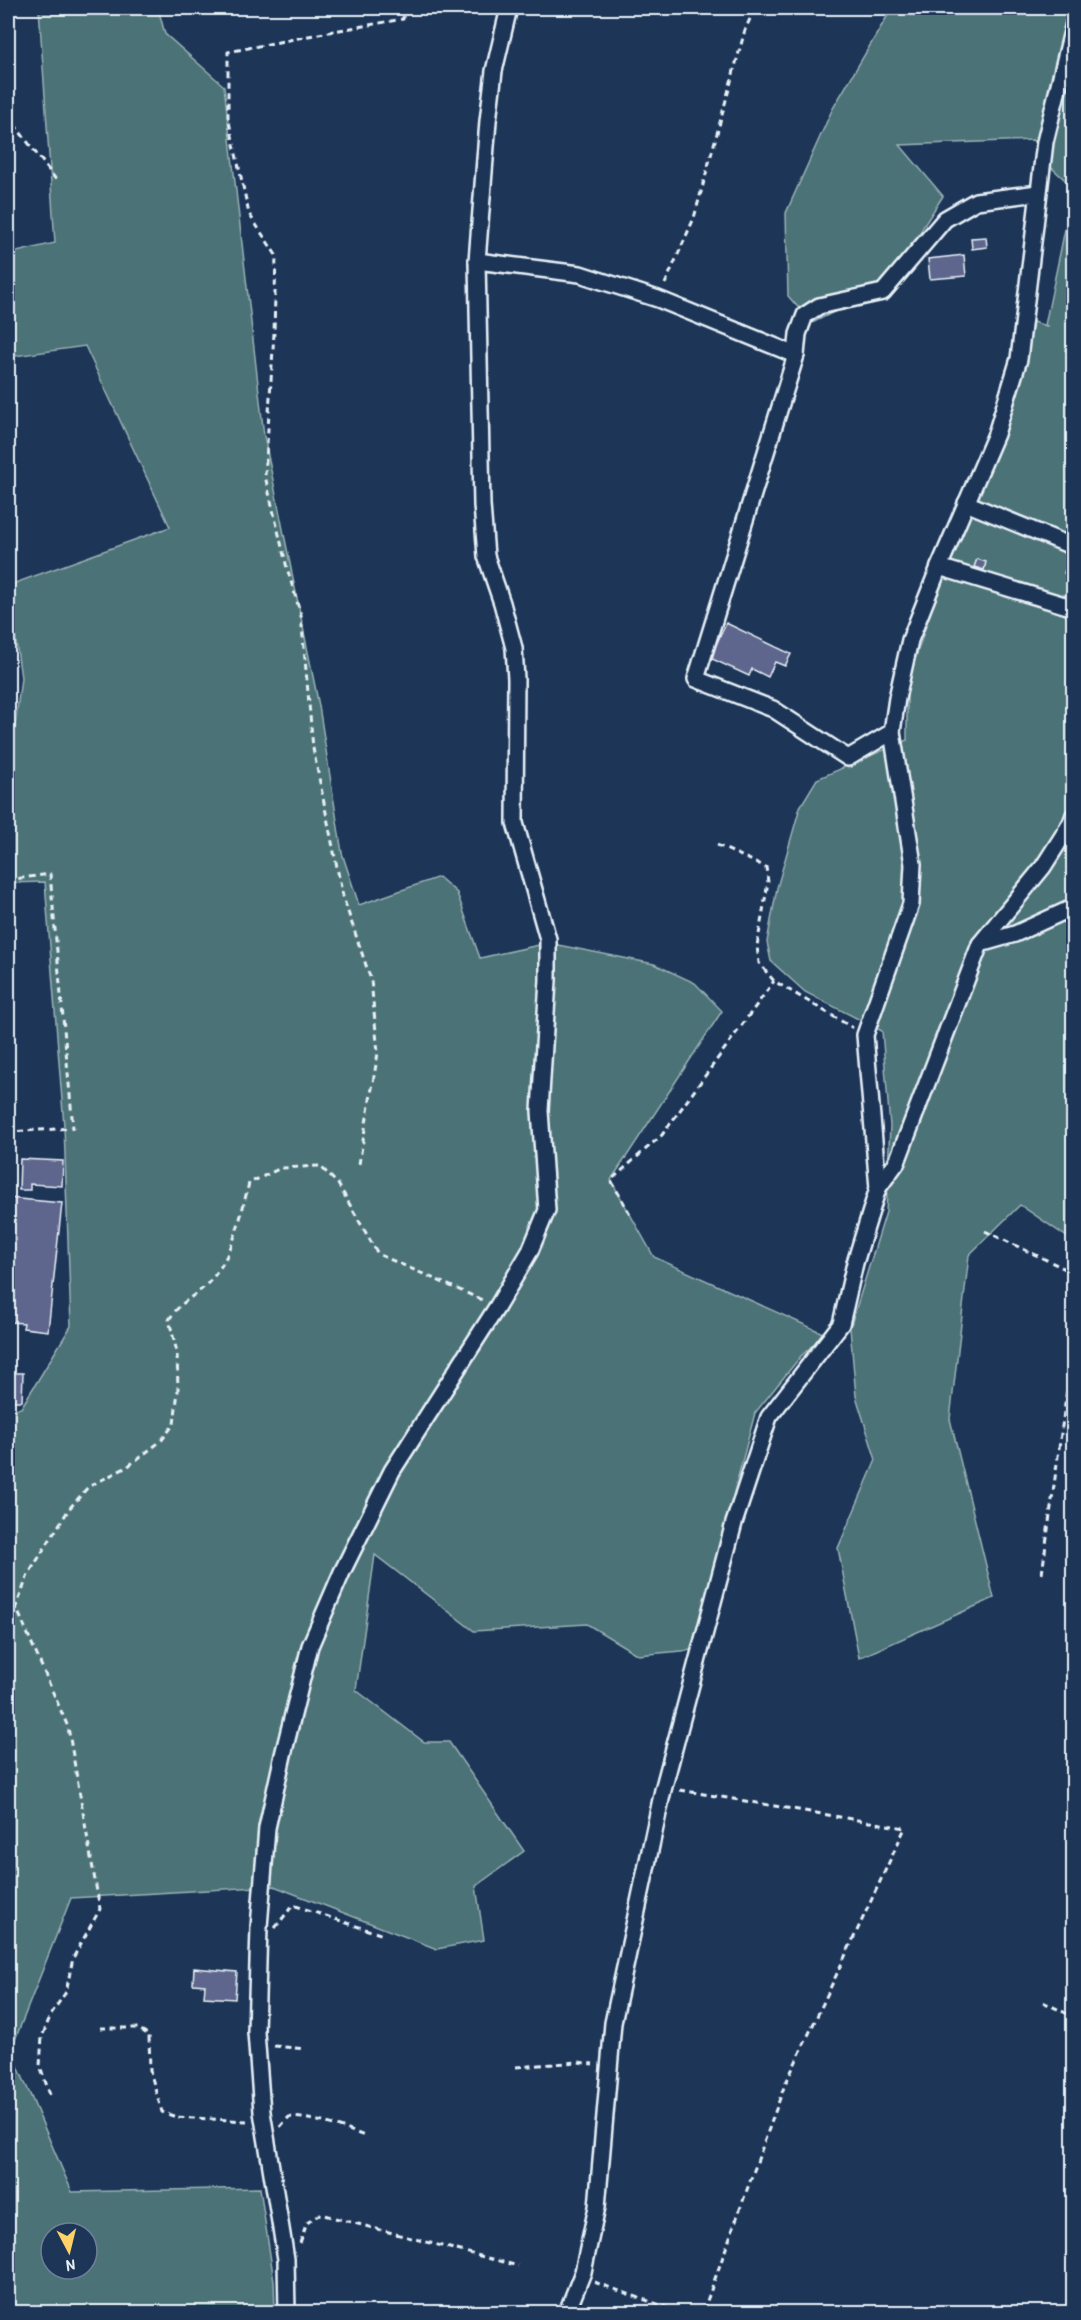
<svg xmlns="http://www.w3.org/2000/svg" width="1081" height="2320" viewBox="0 0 1081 2320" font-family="'Patrick Hand',sans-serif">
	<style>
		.green { fill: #4b7276; stroke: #9ab2b7; stroke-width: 1.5; fill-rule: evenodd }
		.building { fill: #5e668d; stroke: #e8f1f8; stroke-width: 1.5 }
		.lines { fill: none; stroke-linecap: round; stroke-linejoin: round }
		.minor-casing { stroke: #e8f1f8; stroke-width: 20 }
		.path { stroke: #e8f1f8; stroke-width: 3; stroke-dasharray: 6 4.5; stroke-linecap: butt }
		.minor { stroke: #1d3557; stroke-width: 15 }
	</style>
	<rect width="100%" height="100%" fill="#1d3557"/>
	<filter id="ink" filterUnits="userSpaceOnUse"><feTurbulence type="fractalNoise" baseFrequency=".0167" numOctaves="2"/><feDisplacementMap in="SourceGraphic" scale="12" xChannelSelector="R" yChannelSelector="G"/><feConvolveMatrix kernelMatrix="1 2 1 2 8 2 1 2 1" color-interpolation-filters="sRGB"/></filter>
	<g filter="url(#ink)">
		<g class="green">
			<path d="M39 8H158L165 34 224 86 264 436 319 706 342 853 359 905 439 877 457 893 480 958 548 943 654 964 695 983 722 1011 611 1180 654 1257 825 1334 801 1356 755 1413 692 1650 638 1655 587 1624 474 1631 375 1555 356 1690 424 1742H449L524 1851 476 1886 484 1940 437 1949 274 1886 71 1898 11 2050 72 2192 260 2188 274 2281 275 2312H8V1410L21 1408 71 1326 64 1126 45 882 8 883V782L21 678 10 598 15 583 170 527 85 346 8 357V254L55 243ZM51 2233H87V2269H51Z"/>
			<polygon points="892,8 1073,8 1073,187 1042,159 1033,140 900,145 943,196 923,227 897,280 812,323 788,296 786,213 832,110"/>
			<polygon points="1073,191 1073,1241 1020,1205 969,1255 950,1419 994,1598 859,1658 838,1548 876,1460 856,1396 850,1328 886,1212 890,1126 882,1031 805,992 771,961 767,942 777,888 800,807 817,779 907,740 907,684 966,503 1030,321 1049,327 1045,325"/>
		</g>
		<g class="building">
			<polygon points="986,237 987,247 972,249 971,238"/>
			<polygon points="964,255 966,276 930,279 928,259"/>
			<polygon points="977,559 986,562 984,570 974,567"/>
			<polygon points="1067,565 1074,568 1074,577 1064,573"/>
			<polygon points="726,623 791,654 785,666 775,662 768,677 752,669 749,676 710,658"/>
			<polygon points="20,1159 63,1161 62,1186 30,1184 30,1190 19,1190"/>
			<polygon points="8,1198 62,1203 48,1331 23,1328 24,1323 8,1322"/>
			<polygon points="8,1373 23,1373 22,1401 8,1401"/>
			<polygon points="194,1968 237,1972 235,1999 204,1997 205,1985 193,1984"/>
		</g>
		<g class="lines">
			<g class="minor-casing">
				<g id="minor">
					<polyline points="477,261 580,274 658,299 796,355 696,679 773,709 848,758 892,732"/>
					<polyline points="796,355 798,334 805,315 819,306 883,292 945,219 976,201 1038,193"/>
					<polyline points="966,503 1074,547"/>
					<polyline points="939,567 1074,608"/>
					<polyline points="980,944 1043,867 1071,823 1074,815"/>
					<polyline points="878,1188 865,1035 911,904 913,864 892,732 897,698 910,640 939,567 996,434 1019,359 1045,142 1074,23"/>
					<polyline points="287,2312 286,2259 262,2112 256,2032 259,1927 267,1828 283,1755 310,1646 342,1572 392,1471 497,1307 530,1251 547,1210 540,1111 548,980 548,939 515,823 516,679 514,648 502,603 486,556 482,505 477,261 488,121 494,71 509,8"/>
					<polyline points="567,2312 583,2272 597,2207 613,2023 663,1790 734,1523 769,1417 841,1324 855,1263 878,1188 897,1162 980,944 1015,934 1074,907"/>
				</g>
			</g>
			<g class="path">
				<polyline points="8,116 57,181"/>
				<polyline points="665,284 694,218 745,30 755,8"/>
				<polyline points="717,845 766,867 768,882 757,946 759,963 774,981 853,1028"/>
				<polyline points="8,880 50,874 73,1128 8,1132"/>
				<polyline points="359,1164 378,1053 371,980 343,897 313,748 301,615 287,568 265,476 274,333 276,255 249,214 228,117 228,52 334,31 403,19 404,8"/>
				<polyline points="630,1214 611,1180 662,1135 774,981"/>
				<polyline points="985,1231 1074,1273"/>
				<polyline points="1042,1574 1068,1382 1074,1369"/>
				<polyline points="680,1790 905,1828 784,2087 703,2312"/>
				<polyline points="275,1928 293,1905 383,1935"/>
				<polyline points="1043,2002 1074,2017"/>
				<polyline points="100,2028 138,2028 149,2035 150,2071 162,2112 176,2117 247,2121"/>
				<polyline points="274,2046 305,2049"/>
				<polyline points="516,2067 578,2062 593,2064"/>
				<path d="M50 2095 40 2066 42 2037 51 2014 66 1992 73 1958 100 1909 68 1727 16 1607 28 1575 69 1509 88 1487 127 1467 161 1441 174 1424 178 1391 177 1352 169 1320C180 1301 195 1297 209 1282 234 1255 240 1218 249 1183L281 1168 320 1166 338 1184 378 1254 482 1300"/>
				<path d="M280 2127 289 2117C317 2118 341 2127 367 2137"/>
				<polyline points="300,2243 307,2223 320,2214 518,2266"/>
				<polyline points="594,2282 680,2312"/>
			</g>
			<use href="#minor" class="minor"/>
		</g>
	</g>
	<rect width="1081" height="2320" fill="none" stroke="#1d3557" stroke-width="30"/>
	<rect x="15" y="15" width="1051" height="2290" fill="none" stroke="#e8f1f8" stroke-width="2" filter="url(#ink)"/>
	<g transform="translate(69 2251) rotate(173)"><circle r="28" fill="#1d3557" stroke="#6e8097" stroke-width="1.5"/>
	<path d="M0-4.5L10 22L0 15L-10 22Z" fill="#ffd166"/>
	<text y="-9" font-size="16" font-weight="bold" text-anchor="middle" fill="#e8f1f8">N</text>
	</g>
</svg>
